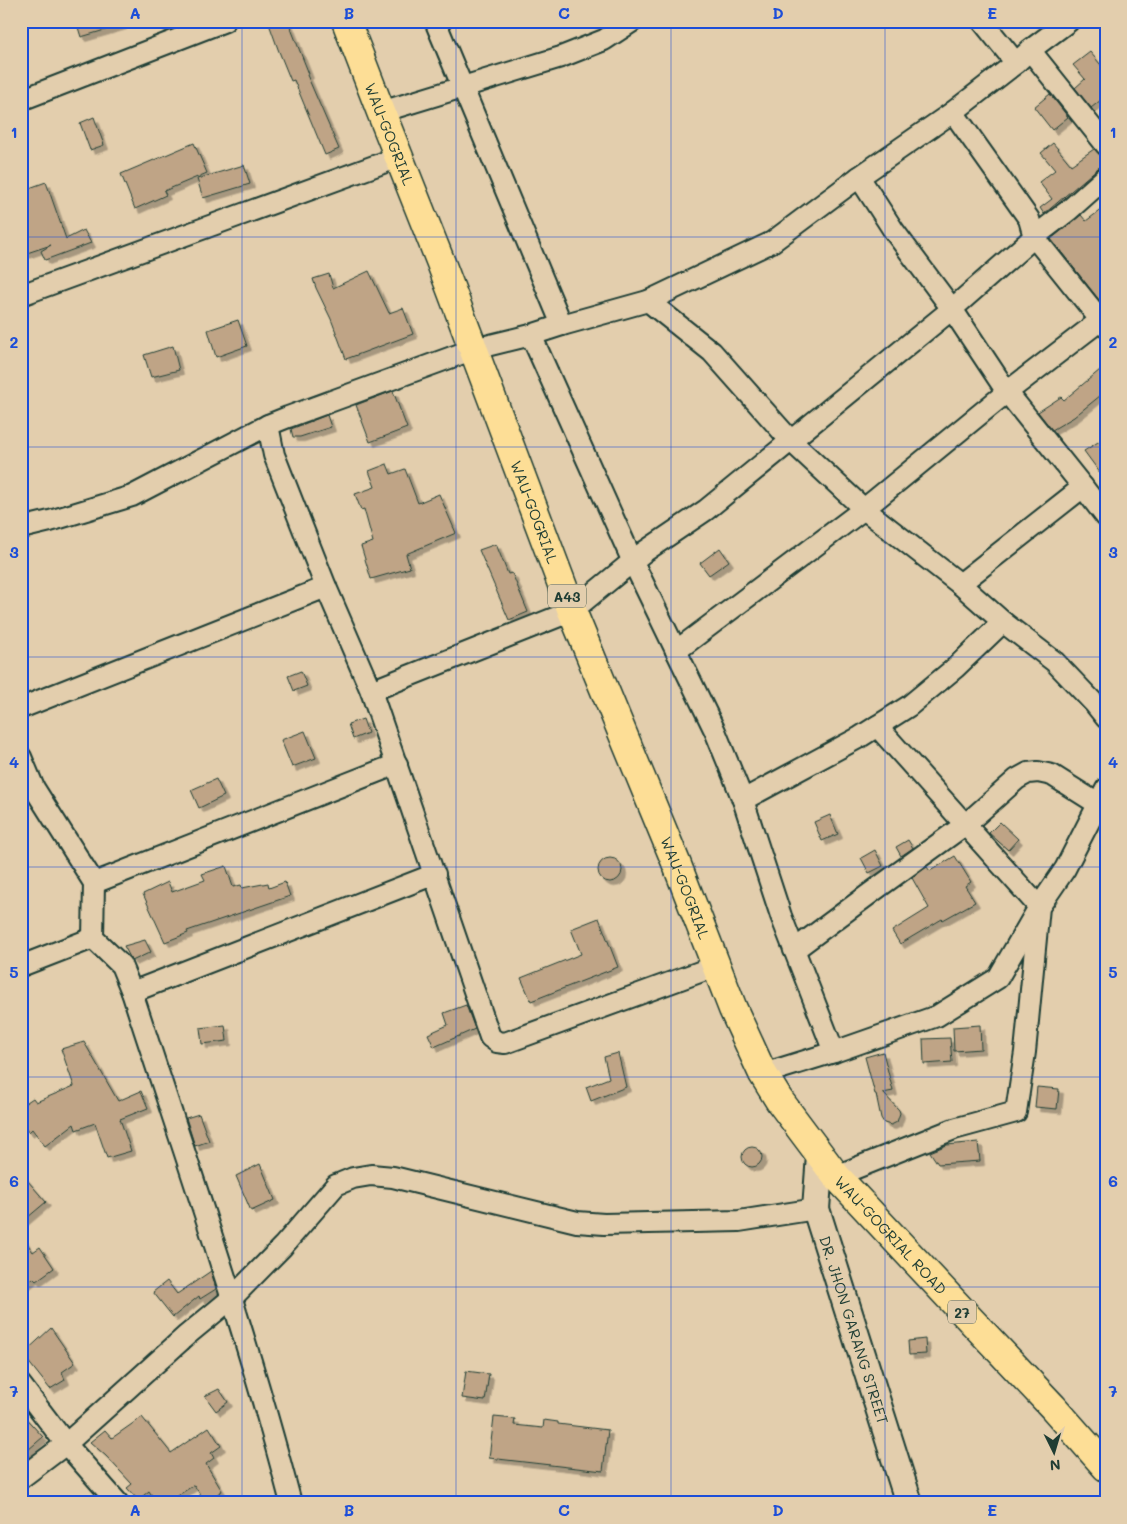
<svg xmlns="http://www.w3.org/2000/svg" width="1127" height="1524" viewBox="0 0 1127 1524" font-family="Mali,sans-serif">
	<style>
		.building { fill: #bfa486; stroke: #1f3d34; filter: url(#shadow) }
		.lines { fill: none; stroke-linecap: round; stroke-linejoin: round }
		.minor-casing { stroke: #1f3d34; stroke-width: 24 }
		.tertiary-casing { stroke: #1f3d34; stroke-width: 30 }
		.primary-casing { stroke: #1f3d34; stroke-width: 31 }
		.minor { stroke: #e3cead; stroke-width: 20 }
		.tertiary { stroke: #e3cead; stroke-width: 26 }
		.primary { stroke: #fdde96; stroke-width: 28 }
		.grid { fill: none; stroke: #1d4ed8; stroke-width: 1; stroke-opacity: 0.55 }
		.labels { text-anchor: middle; dominant-baseline: central; stroke-width: 4.5; stroke-linejoin: round; paint-order: stroke }
		.shield { fill: #e3cead; stroke: #5a6858; stroke-width: 1 }
		.shield-label { font-size: 14px; font-weight: bold; fill: #1f3d34 }
		.street-label { font-size: 15px; fill: #1f3d34; stroke: #e3cead }
		.neatline { fill: none; stroke: #1d4ed8; stroke-width: 2 }
		.grid-label { font-size: 16px; text-anchor: middle; font-weight: bold; fill: #1d4ed8 }
	</style>
	<defs>
		<filter id="shadow"><feDropShadow dx="4.5" dy="4.5" stdDeviation="0" flood-color="#0004"/></filter>
	</defs>
	<rect width="100%" height="100%" fill="#e3cead"/>
	<filter id="ink" filterUnits="userSpaceOnUse"><feTurbulence type="fractalNoise" baseFrequency=".02" numOctaves="2"/><feDisplacementMap in="SourceGraphic" scale="10" xChannelSelector="R" yChannelSelector="G"/><feConvolveMatrix kernelMatrix="1 2 1 2 8 2 1 2 1" color-interpolation-filters="sRGB"/></filter>
	<g filter="url(#ink)">
		<g class="building">
			<polygon points="76,21 121,21 122,25 81,37"/>
			<polygon points="268,21 288,21 309,74 307,75 339,149 325,155 294,80 291,81 278,49"/>
			<polygon points="1090,52 1106,71 1106,96 1091,108 1075,88 1085,79 1073,65"/>
			<polygon points="1050,94 1068,117 1052,130 1034,107"/>
			<polygon points="94,117 104,145 90,150 80,123"/>
			<polygon points="194,143 207,173 164,191 166,195 135,209 121,174"/>
			<polygon points="1053,143 1071,165 1094,149 1106,160 1106,165 1098,168 1044,214 1040,208 1052,199 1039,182 1055,170 1041,153"/>
			<polygon points="244,165 250,184 203,198 197,179"/>
			<polygon points="46,182 66,239 84,230 91,243 45,260 41,251 51,245 21,255 21,191"/>
			<polygon points="1106,206 1106,304 1103,305 1051,239 1081,215 1086,221"/>
			<polygon points="369,271 389,313 403,308 413,334 346,359 331,319 316,288 313,279 329,274 333,288"/>
			<polygon points="238,320 247,346 216,357 208,330"/>
			<polygon points="173,346 179,370 151,377 144,355"/>
			<polygon points="1106,365 1106,391 1074,417 1052,430 1038,412 1061,397 1064,400"/>
			<polygon points="393,391 407,428 370,442 356,405"/>
			<polygon points="327,415 331,427 300,437 293,437 291,429"/>
			<polygon points="1106,437 1106,481 1084,451"/>
			<polygon points="387,464 391,474 405,469 418,503 439,494 456,533 406,554 410,568 371,579 361,546 373,542 364,509 361,510 355,494 375,487 369,471"/>
			<polygon points="496,544 508,574 512,573 528,612 509,620 479,550"/>
			<polygon points="720,548 729,561 709,575 700,563"/>
			<polygon points="301,671 307,686 294,691 288,676"/>
			<polygon points="363,719 368,733 353,739 348,724"/>
			<polygon points="305,731 316,758 292,767 281,740"/>
			<polygon points="216,779 224,796 199,808 191,790"/>
			<polygon points="830,815 838,834 822,841 814,822"/>
			<polygon points="1000,822 1018,839 1008,850 989,833"/>
			<polygon points="908,840 913,848 901,856 896,847"/>
			<polygon points="875,850 883,866 869,873 861,858"/>
			<polygon points="955,856 971,882 965,886 975,902 943,920 942,919 900,944 892,931 929,908 912,878 927,867 930,871"/>
			<circle cx="610" cy="870" r="12"/>
			<polygon points="226,866 233,887 241,885 242,888 268,883 269,888 285,882 290,896 187,931 188,933 165,942 143,894 168,882 172,892 205,880 202,874"/>
			<polygon points="599,918 618,967 531,1001 521,978 581,954 571,929"/>
			<polygon points="145,940 151,952 132,961 124,946"/>
			<polygon points="466,1005 475,1029 434,1047 428,1034 448,1025 444,1013"/>
			<polygon points="225,1025 227,1041 202,1044 200,1028"/>
			<polygon points="980,1025 981,1049 954,1051 953,1027"/>
			<polygon points="950,1038 952,1062 924,1064 923,1039"/>
			<polygon points="84,1042 118,1101 141,1091 148,1108 120,1119 131,1151 107,1158 95,1123 76,1130 74,1124 45,1146 32,1129 29,1132 21,1122 21,1106 33,1098 36,1102 74,1086 61,1049"/>
			<polygon points="883,1052 893,1091 883,1093 899,1110 900,1113 897,1122 891,1125 884,1123 881,1118 876,1094 875,1094 865,1057"/>
			<polygon points="618,1053 626,1087 591,1101 586,1087 609,1078 604,1057"/>
			<polygon points="1037,1087 1059,1089 1057,1109 1035,1107"/>
			<polygon points="199,1114 209,1141 195,1146 186,1118"/>
			<polygon points="978,1142 980,1161 938,1164 930,1152 947,1145"/>
			<circle cx="752" cy="1157" r="10"/>
			<polygon points="260,1164 275,1200 251,1211 236,1176"/>
			<polygon points="21,1173 46,1202 21,1223"/>
			<polygon points="21,1235 33,1252 40,1247 54,1268 36,1281 33,1278 21,1288"/>
			<polygon points="211,1271 216,1289 200,1299 199,1296 173,1317 153,1292 167,1281 177,1294"/>
			<polygon points="51,1328 75,1363 62,1372 65,1380 50,1389 27,1360 28,1360 24,1353"/>
			<polygon points="925,1339 926,1354 909,1355 908,1341"/>
			<polygon points="466,1371 489,1374 485,1401 462,1398"/>
			<polygon points="219,1389 228,1402 216,1411 205,1396"/>
			<polygon points="21,1413 43,1437 21,1456"/>
			<polygon points="142,1417 171,1453 209,1427 221,1446 211,1453 214,1458 206,1464 222,1491 205,1502 194,1485 166,1503 157,1503 149,1491 138,1500 127,1488 132,1484 106,1456 90,1442 105,1430 112,1438"/>
			<polygon points="494,1417 515,1419 514,1425 543,1428 544,1420 558,1422 558,1424 608,1430 603,1471 489,1458"/>
		</g>
		<g class="lines">
			<g class="minor-casing">
				<g id="minor">
					<polyline points="435,21 562,325"/>
					<polyline points="982,21 1016,63"/>
					<polyline points="1030,50 1106,145"/>
					<polyline points="21,100 225,21"/>
					<polyline points="381,112 561,57 604,40 633,21"/>
					<polyline points="953,112 1029,219 1034,237 1106,327"/>
					<polyline points="859,177 894,231 952,309 1007,392 1083,487 1106,517"/>
					<polyline points="21,295 399,157"/>
					<polyline points="648,301 712,352 791,441 864,509 960,584 1003,622 1055,662 1094,703 1106,718"/>
					<polyline points="531,335 633,562 715,731 743,800 781,916 834,1052"/>
					<polyline points="268,425 274,455 326,587 371,691 490,1037 497,1042 505,1043 716,966"/>
					<polyline points="21,528 50,521 132,496 268,425 288,417 474,349 531,335 562,325 648,301 772,242 859,177 953,112 1016,63 1030,50 1069,21"/>
					<polyline points="960,584 1083,487"/>
					<polyline points="676,651 864,509 1007,392 1106,316"/>
					<polyline points="371,691 572,611 644,552 706,510 952,309 1034,237 1069,210 1106,177"/>
					<polyline points="21,708 326,587"/>
					<path d="M21 757 34 788 94 883 93 938 121 965 132 992C187 1162 246 1330 291 1503"/>
					<polyline points="743,800 860,737 909,706 955,668 1003,622"/>
					<polyline points="94,883 397,764"/>
					<polyline points="794,950 872,892 966,824 1017,779 1028,773 1038,772 1052,775 1098,804"/>
					<polyline points="21,966 93,938"/>
					<polyline points="132,992 435,874"/>
					<polyline points="763,1074 834,1052 937,1016 998,978 1039,907 877,726"/>
					<polyline points="836,1176 954,1129 1016,1112 1025,1052 1039,907 1065,869 1106,789"/>
					<polyline points="21,1385 66,1444 118,1503"/>
					<polyline points="21,1478 66,1444 187,1335 232,1298 283,1246 336,1185 353,1178 371,1175 393,1177 577,1222 604,1224 739,1221 816,1209"/>
				</g>
			</g>
			<g class="tertiary-casing">
				<g id="tertiary">
					<path id="s1" d="M820 1155 816 1209 909 1503"/>
				</g>
			</g>
			<g class="primary-casing">
				<g id="primary">
					<path id="s2" d="M346 21 381 112 441 263 572 611 677 865 733 1009 763 1074 779 1100 836 1176 966 1315 1053 1407 1106 1467"/>
				</g>
			</g>
			<use href="#minor" class="minor"/>
			<use href="#tertiary" class="tertiary"/>
			<use href="#primary" class="primary"/>
		</g>
	</g>
	<path class="grid" d="M242 21V1503M456 21V1503M671 21V1503M885 21V1503M21 237H1106M21 447H1106M21 657H1106M21 867H1106M21 1077H1106M21 1287H1106"/>
	<g class="labels">
		<g class="shield">
			<rect x="548" y="584.5" width="38" height="23" rx="4"/>
			<rect x="948" y="1300.5" width="28" height="23" rx="4"/>
		</g>
		<g class="shield-label">
			<text x="567" y="596">A43</text>
			<text x="962" y="1312">27</text>
		</g>
		<g class="street-label">
			<text stroke="none"><textPath href="#s2" startOffset="121">WAU-GOGRIAL</textPath></text>
			<text stroke="none"><textPath href="#s2" startOffset="526">WAU-GOGRIAL</textPath></text>
			<text stroke="none"><textPath href="#s2" startOffset="931">WAU-GOGRIAL</textPath></text>
			<text stroke="none"><textPath href="#s2" startOffset="1339">WAU-GOGRIAL ROAD</textPath></text>
			<text stroke="none"><textPath href="#s1" startOffset="181">DR. JHON GARANG STREET</textPath></text>
		</g>
	</g>
	<rect width="1127" height="1524" fill="none" stroke="#e3cead" stroke-width="55"/>
	<g transform="translate(1054 1452) rotate(175)" stroke="#e3cead" stroke-width="4" paint-order="stroke">
	<path d="M0-4L9 19L0 12L-9 19Z" fill="#1f3d34"/>
	<text y="-8" font-size="14" font-weight="bold" text-anchor="middle" fill="#1f3d34">N</text>
	</g>
	<rect x="28" y="28" width="1072" height="1468" class="neatline"/>
	<g class="grid-label">
		<text x="135" y="19">A</text>
		<text x="349" y="19">B</text>
		<text x="564" y="19">C</text>
		<text x="778" y="19">D</text>
		<text x="992" y="19">E</text>
		<text x="14" y="138">1</text>
		<text x="1113" y="138">1</text>
		<text x="14" y="348">2</text>
		<text x="1113" y="348">2</text>
		<text x="14" y="558">3</text>
		<text x="1113" y="558">3</text>
		<text x="14" y="768">4</text>
		<text x="1113" y="768">4</text>
		<text x="14" y="978">5</text>
		<text x="1113" y="978">5</text>
		<text x="14" y="1187">6</text>
		<text x="1113" y="1187">6</text>
		<text x="14" y="1397">7</text>
		<text x="1113" y="1397">7</text>
		<text x="135" y="1516">A</text>
		<text x="349" y="1516">B</text>
		<text x="564" y="1516">C</text>
		<text x="778" y="1516">D</text>
		<text x="992" y="1516">E</text>
	</g>
</svg>
